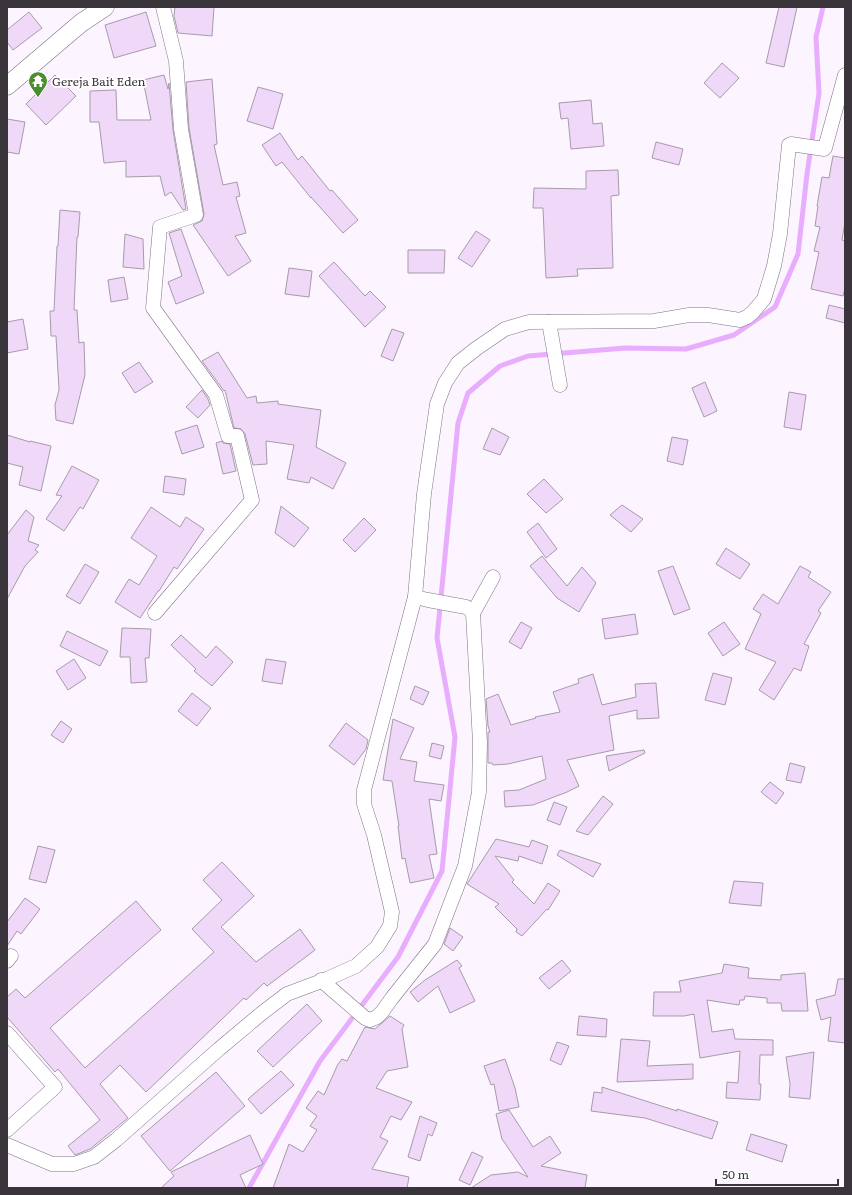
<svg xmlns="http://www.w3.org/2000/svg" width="852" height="1195" viewBox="0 0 852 1195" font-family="Literata,serif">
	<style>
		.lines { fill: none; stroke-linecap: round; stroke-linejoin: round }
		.stream { stroke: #e8adfc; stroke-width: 5 }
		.building { fill: #f0d8f8; stroke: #a79bab }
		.minor-casing { stroke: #7e7382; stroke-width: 15 }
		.tertiary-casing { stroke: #7e7382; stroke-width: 19 }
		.minor { stroke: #fff; stroke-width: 14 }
		.tertiary { stroke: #fff; stroke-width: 18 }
		.labels { text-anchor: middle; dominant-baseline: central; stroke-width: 3.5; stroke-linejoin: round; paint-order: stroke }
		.poi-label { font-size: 12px; fill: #3a353b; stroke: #fff; text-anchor: start }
	</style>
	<rect width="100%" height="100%" fill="#fcf4fe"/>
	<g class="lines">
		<polyline class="stream" points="249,1188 320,1061 398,957 442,871 455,737 437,638 458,423 468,393 500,366 528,356 625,348 686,349 734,335 775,307 798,254 807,174 819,93 816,37 823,7"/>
	</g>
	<g class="building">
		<polygon points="175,7 214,7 212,36 178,33 174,16"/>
		<polygon points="779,7 797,7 784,67 766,63"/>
		<polygon points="29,12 42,28 13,50 7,42 7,30"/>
		<polygon points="146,12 156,46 114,58 105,25"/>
		<polygon points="722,63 739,78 720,98 704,83"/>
		<polygon points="55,75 76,96 46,125 26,104"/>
		<polygon points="164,75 168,89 169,83 173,130 186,209 183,210 171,192 165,196 160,176 126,177 126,161 104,163 99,122 90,122 90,91 116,90 117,120 151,120 143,80"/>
		<polygon points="212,79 217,144 214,145 223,185 237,182 240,196 236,197 246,233 235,236 251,261 228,276 193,225 202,221 204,214 189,128 186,82"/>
		<polygon points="258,87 283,94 273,129 247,121"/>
		<polygon points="591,100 593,124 602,123 604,146 571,149 568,118 561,119 559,103"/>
		<polygon points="7,119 25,122 19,154 7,152"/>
		<polygon points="280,133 298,160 302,156 330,191 332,190 358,220 343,233 311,197 311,198 282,162 276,166 262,145"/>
		<polygon points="656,142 683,149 679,165 652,158"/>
		<polygon points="833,156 845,158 845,222 842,240 845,241 845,288 843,296 811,289 819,252 814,251 820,227 815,226 818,206 817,206 822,177 829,178"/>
		<polygon points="618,170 619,195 611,196 613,268 577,269 578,276 546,278 543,208 533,208 534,188 586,189 586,171"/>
		<polygon points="60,210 80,212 78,237 77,237 74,310 77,310 79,343 84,342 85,375 73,424 56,420 55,405 59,390 56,336 51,336 50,311 54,311 57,246 58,246"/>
		<polygon points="181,229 204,293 176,304 168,282 182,276 169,233"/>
		<polygon points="476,231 490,240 472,267 458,258"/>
		<polygon points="125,234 143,239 144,269 123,267"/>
		<polygon points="408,250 445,250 444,273 408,273"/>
		<polygon points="334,262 365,296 370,291 386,307 365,327 319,276"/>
		<polygon points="289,268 312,271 309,297 285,294"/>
		<polygon points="124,277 128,299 111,302 108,280"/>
		<polygon points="829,305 845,309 845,323 826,318"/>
		<polygon points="23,319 28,349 7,353 7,322"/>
		<polygon points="392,329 404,333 393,361 381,356"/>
		<polygon points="218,352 247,398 256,396 257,403 278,401 278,404 321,410 316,447 346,463 333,489 311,477 309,483 287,479 294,445 266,441 267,464 253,465 245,434 241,429 234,428 225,390 224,391 202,361"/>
		<polygon points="139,362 153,382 135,393 122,373"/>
		<polygon points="705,382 717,411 704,417 692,388"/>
		<polygon points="202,390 208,399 210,405 198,418 186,407"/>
		<polygon points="789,392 806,395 801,430 784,427"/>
		<polygon points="197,425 204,447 182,454 175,432"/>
		<polygon points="492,428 509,437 500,455 483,449"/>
		<polygon points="7,435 30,442 30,441 51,446 41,491 19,485 23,467 7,463"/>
		<polygon points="672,437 688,440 683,465 667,461"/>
		<polygon points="222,441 223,443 230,444 236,471 223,474 216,443"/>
		<polygon points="72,466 99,480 83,509 80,507 64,531 46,519 62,496 56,495"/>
		<polygon points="165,476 186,479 184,495 163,492"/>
		<polygon points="544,479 563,499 546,513 527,494"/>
		<polygon points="622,505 643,519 631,532 610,515"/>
		<polygon points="281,506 309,528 294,547 275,533"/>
		<polygon points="151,507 180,527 186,517 204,529 177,569 174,567 159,591 158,591 140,618 115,602 129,579 139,585 157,556 131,538"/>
		<polygon points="26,510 34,517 28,541 39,545 35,550 38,552 25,566 7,599 7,535"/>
		<polygon points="364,518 376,530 355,552 343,540"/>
		<polygon points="538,523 557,549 546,558 527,532"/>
		<polygon points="726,548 750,564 740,579 716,564"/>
		<polygon points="542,556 567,586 582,567 596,583 579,612 557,598 530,566"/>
		<polygon points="85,564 99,572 80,604 66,596"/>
		<polygon points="673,566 690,609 674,615 658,571"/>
		<polygon points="800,566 811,572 808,577 831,592 818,611 821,613 804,644 809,646 801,671 794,668 774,700 759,690 776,662 745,649 761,614 753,609 763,594 778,604"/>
		<polygon points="635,614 638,634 605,639 602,619"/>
		<polygon points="521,622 532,628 521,649 509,642"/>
		<polygon points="724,622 740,644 723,656 708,633"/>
		<polygon points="122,628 151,629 149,658 145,658 147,682 131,683 130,657 120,657"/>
		<polygon points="67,631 108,651 100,666 60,646"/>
		<polygon points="181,635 206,658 216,646 233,662 212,686 194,671 196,669 171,645"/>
		<polygon points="74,659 86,678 68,690 56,671"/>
		<polygon points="266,659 286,662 282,684 262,681"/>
		<polygon points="713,673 732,678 725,705 705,700"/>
		<polygon points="593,674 602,705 636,697 635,684 656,683 659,718 637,719 637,710 609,716 614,750 567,760 579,786 567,792 533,805 505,807 504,791 519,790 546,779 542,756 508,764 493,765 492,763 488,763 488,732 490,732 488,726 486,699 498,694 511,725 536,718 535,717 560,712 553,692 579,683 578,679"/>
		<polygon points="415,686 429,692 423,705 410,699"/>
		<polygon points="192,693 211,708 197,726 178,711"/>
		<polygon points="393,719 414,728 400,759 417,762 414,781 444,785 441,801 429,799 437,854 429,855 434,878 410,883 405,858 402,859 398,826 399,826 392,781 383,780"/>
		<polygon points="61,721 72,729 63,743 51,735"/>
		<polygon points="346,723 368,740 366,749 354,765 329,746"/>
		<polygon points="432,743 444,746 441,759 429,756"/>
		<polygon points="644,750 645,753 609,771 606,756"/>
		<polygon points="790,763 805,767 801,783 786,780"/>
		<polygon points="770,782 784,793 776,804 761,792"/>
		<polygon points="603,796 613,804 588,835 576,831"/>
		<polygon points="554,802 567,807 560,825 547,820"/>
		<polygon points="496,839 529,847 532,840 548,846 542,864 519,856 518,861 495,856 514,880 512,882 534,904 548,883 560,891 548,910 547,909 522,936 516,932 517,929 495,907 499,904 467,884"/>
		<polygon points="38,846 55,850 46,883 29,879"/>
		<polygon points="560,850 601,864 593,877 557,855"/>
		<polygon points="222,862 254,896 221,927 256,962 300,929 315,950 267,986 264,983 246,1000 244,998 146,1092 120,1065 100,1084 128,1118 90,1149 75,1155 68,1146 100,1120 58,1069 55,1072 7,1017 7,997 16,989 25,998 136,901 161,930 50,1028 85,1068 214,952 192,929 222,900 203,880"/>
		<polygon points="734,881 763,883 761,906 729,903"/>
		<polygon points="25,898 40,909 21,934 17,931 7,946 7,922"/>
		<polygon points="450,928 463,937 453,951 444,944"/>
		<polygon points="457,960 462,966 459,968 475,1001 450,1013 438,986 418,1002 410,992 425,980"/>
		<polygon points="562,960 571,971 549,989 539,978"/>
		<polygon points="724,964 749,968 748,978 781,980 781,975 805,973 808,1011 782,1011 781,1003 767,1003 767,998 745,996 744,1000 740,1000 739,1005 707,1000 712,1032 733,1029 735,1039 773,1040 773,1055 760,1055 759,1084 761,1084 760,1100 726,1098 727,1082 738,1083 740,1051 700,1058 694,1014 684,1016 653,1016 654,992 681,992 679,981 722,973"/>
		<polygon points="838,979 845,979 845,1043 828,1041 831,1017 821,1020 816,1000 835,995"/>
		<polygon points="307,1004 322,1021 273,1067 257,1051"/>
		<polygon points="390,1016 404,1025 402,1029 408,1067 387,1071 376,1088 412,1102 401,1120 391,1116 380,1137 388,1141 372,1169 409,1177 407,1188 273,1188 289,1144 303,1152 317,1130 310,1126 317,1116 306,1108 318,1091 324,1095 338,1064 342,1059 347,1061 365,1027 375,1029"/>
		<polygon points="579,1016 607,1019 606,1037 577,1035"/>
		<polygon points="621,1039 650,1041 647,1066 693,1064 693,1079 617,1082"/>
		<polygon points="557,1042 569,1046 561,1065 550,1060"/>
		<polygon points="814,1052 810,1099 789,1097 790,1084 786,1057"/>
		<polygon points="505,1059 515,1088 519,1107 499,1111 494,1084 491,1085 484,1066"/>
		<polygon points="281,1071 294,1085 261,1114 248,1099"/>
		<polygon points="216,1072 245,1106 170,1171 141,1136"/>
		<polygon points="602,1087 677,1111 677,1109 718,1122 712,1139 645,1118 591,1111 594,1092 602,1093"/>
		<polygon points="509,1110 533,1147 550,1136 561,1153 541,1166 587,1175 585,1188 471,1188 491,1175 518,1172 528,1177 502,1139 496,1114"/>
		<polygon points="420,1116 437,1123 432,1136 428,1134 420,1161 408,1157"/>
		<polygon points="751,1134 787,1145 782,1162 746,1150"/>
		<polygon points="250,1135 263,1164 240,1175 246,1188 161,1188 174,1176 171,1172"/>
		<polygon points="472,1152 483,1157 470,1185 459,1180"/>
	</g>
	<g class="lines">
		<g class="minor-casing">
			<g id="minor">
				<polyline points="549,322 560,385"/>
				<polyline points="155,613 252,500 237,436 228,436 216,395 153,308 160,227 196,215 181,129 176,61 163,7"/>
				<polyline points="473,613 493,577"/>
				<polyline points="7,961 11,956"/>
				<polyline points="321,980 365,1018 370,1020 377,1017 382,1012 392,998 435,944 465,866 479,792 480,743 473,613 469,609 466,607 428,600 415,597"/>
				<polyline points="7,1033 55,1087 7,1130"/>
				<polyline points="7,1145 52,1164 74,1164 94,1157 116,1140 219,1049 262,1013 287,994 327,979 356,966 377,947 390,926 392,912 374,835 364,804 364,790 415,597 424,494 437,404 445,383 458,363 477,348 505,329 529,322 654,321 689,315 708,315 740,320 747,317 753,312 764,299 774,266 780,234 789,145 791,144 824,149 825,148 845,75"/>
			</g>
		</g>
		<g class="tertiary-casing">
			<polyline id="tertiary" points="7,86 81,23 105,7"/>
		</g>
		<use href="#minor" class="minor"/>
		<use href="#tertiary" class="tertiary"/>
	</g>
	<defs>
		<g id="temple-pin" transform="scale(1)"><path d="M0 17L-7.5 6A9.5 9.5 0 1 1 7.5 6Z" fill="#4d8d30" stroke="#fff"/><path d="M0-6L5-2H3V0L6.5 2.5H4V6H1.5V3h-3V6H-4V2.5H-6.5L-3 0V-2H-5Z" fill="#fff"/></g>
	</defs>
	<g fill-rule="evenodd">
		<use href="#temple-pin" x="38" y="81"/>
	</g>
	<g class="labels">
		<g class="poi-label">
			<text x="52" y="81">Gereja Bait Eden</text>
		</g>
	</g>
	<rect width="852" height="1195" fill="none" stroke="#3a353b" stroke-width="16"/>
	<path d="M716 1179v6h122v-6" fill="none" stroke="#3a353b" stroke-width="2"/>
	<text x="722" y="1179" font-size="12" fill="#3a353b" stroke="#ffffff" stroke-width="3" paint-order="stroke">50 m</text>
</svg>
